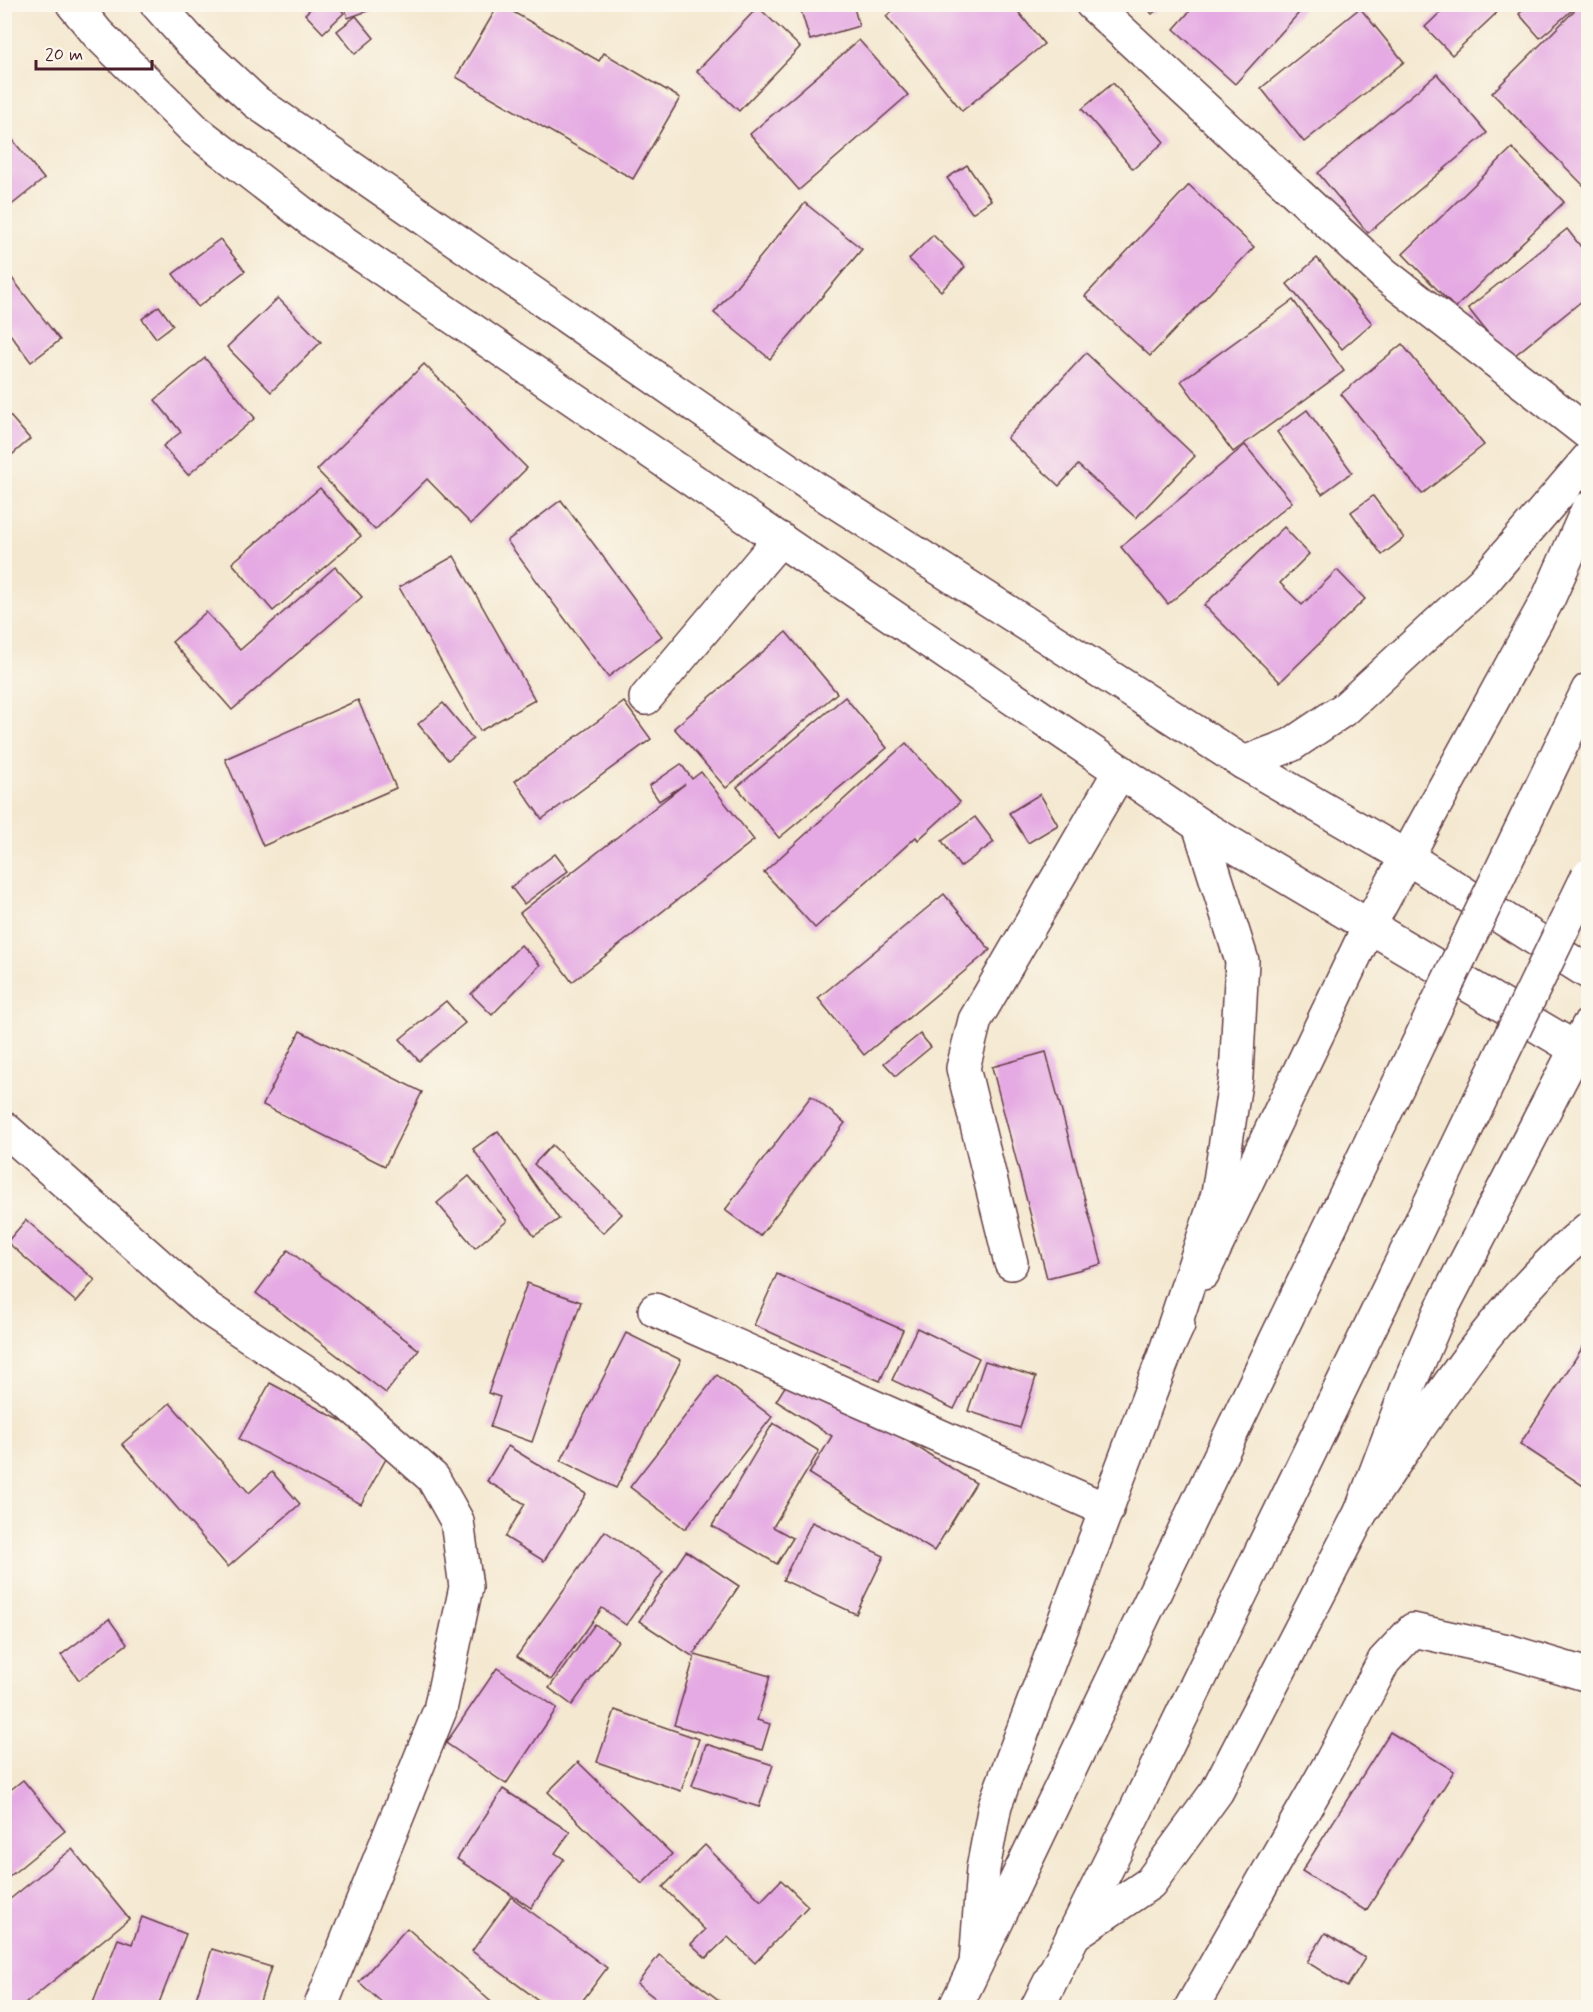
<svg xmlns="http://www.w3.org/2000/svg" width="1593" height="2012" viewBox="0 0 1593 2012" font-family="Mynerve,sans-serif">
	<style>
		.building { fill: #e5aae3 }
		.lines { fill: none; stroke-linecap: round; stroke-linejoin: round }
		.minor-casing { stroke: #643d44; stroke-width: 36 }
		.major-casing { stroke: #643d44; stroke-width: 36 }
		.minor { stroke: #fff; stroke-width: 33 }
		.major { stroke: #fff; stroke-width: 33 }
		.major-bridge-casing { stroke: #643d44; stroke-width: 36; stroke-linecap: butt }
		.major-bridge { stroke: #fff; stroke-width: 33 }
	</style>
	<rect width="100%" height="100%" fill="#fbf7ec"/>
	<filter id="ink" filterUnits="userSpaceOnUse"><feTurbulence type="fractalNoise" baseFrequency=".0167" numOctaves="2"/><feDisplacementMap in="SourceGraphic" scale="12" xChannelSelector="R" yChannelSelector="G"/><feConvolveMatrix kernelMatrix="1 2 1 2 8 2 1 2 1" color-interpolation-filters="sRGB"/></filter>
	<filter id="wash" filterUnits="userSpaceOnUse"><feTurbulence type="fractalNoise" baseFrequency=".008" numOctaves="4" result="noise"/><feDisplacementMap in="SourceGraphic" scale="24" xChannelSelector="R" yChannelSelector="G"/><feGaussianBlur stdDeviation="1.35" result="paint"/><feColorMatrix in="noise" values="0 0 0 0 0 0 0 0 0 0 0 0 0 0 0 0 0 1.4 0 .05"/><feComposite in="paint" operator="in"/></filter>
	<g filter="url(#wash)">
		<rect width="100%" height="100%" fill="#f4e8d0"/>
		<g id="blocks">
			<g class="building">
				<polygon points="316,4 336,4 344,13 323,33 305,14"/>
				<polygon points="343,4 383,4 384,5 348,18"/>
				<polygon points="499,4 599,61 604,53 680,98 633,179 456,77"/>
				<polygon points="799,4 853,4 859,26 810,40"/>
				<polygon points="901,4 1012,4 1044,44 962,111 886,16"/>
				<polygon points="1144,4 1164,4 1152,14"/>
				<polygon points="1196,4 1307,4 1235,84 1174,29"/>
				<polygon points="1449,4 1506,4 1452,55 1425,27"/>
				<polygon points="1529,4 1579,4 1540,38 1519,14"/>
				<polygon points="1581,4 1588,10 1588,190 1492,93"/>
				<polygon points="758,7 800,47 739,111 697,71"/>
				<polygon points="1360,8 1404,62 1304,142 1261,88"/>
				<polygon points="356,16 374,38 355,54 337,31"/>
				<polygon points="859,40 908,95 799,190 750,134"/>
				<polygon points="1437,74 1487,133 1368,233 1318,173"/>
				<polygon points="1113,83 1164,142 1133,169 1082,109"/>
				<polygon points="4,129 44,179 4,211"/>
				<polygon points="1512,148 1564,202 1455,308 1403,254"/>
				<polygon points="967,165 991,200 972,213 947,178"/>
				<polygon points="1189,185 1254,247 1150,356 1085,296"/>
				<polygon points="805,203 862,249 770,359 714,313"/>
				<polygon points="1567,229 1588,256 1588,296 1509,360 1468,308"/>
				<polygon points="933,235 965,267 941,291 909,259"/>
				<polygon points="220,239 245,271 198,307 173,274"/>
				<polygon points="1317,258 1372,323 1342,349 1287,284"/>
				<polygon points="4,268 60,340 31,362 4,326"/>
				<polygon points="278,298 321,342 271,392 227,347"/>
				<polygon points="1293,300 1344,371 1233,452 1181,381"/>
				<polygon points="159,306 173,325 156,338 142,319"/>
				<polygon points="1402,344 1484,445 1422,494 1341,394"/>
				<polygon points="1086,353 1195,456 1136,518 1078,465 1059,486 1007,438"/>
				<polygon points="205,358 255,418 188,475 163,446 181,432 155,400"/>
				<polygon points="424,364 527,468 471,524 427,479 375,530 317,470"/>
				<polygon points="4,409 30,439 6,460 4,459"/>
				<polygon points="1307,410 1352,472 1322,494 1277,432"/>
				<polygon points="1245,445 1292,502 1168,604 1121,547"/>
				<polygon points="320,488 361,536 273,611 232,563"/>
				<polygon points="1373,496 1404,538 1382,555 1351,512"/>
				<polygon points="561,500 662,636 608,677 507,541"/>
				<polygon points="1284,527 1309,554 1280,583 1302,605 1337,570 1365,599 1280,682 1204,605"/>
				<polygon points="454,556 535,700 480,731 399,587"/>
				<polygon points="335,567 362,597 232,710 172,642 206,612 240,650"/>
				<polygon points="786,632 837,693 726,788 674,728"/>
				<polygon points="845,697 887,748 779,838 737,787"/>
				<polygon points="358,700 396,788 263,846 225,759"/>
				<polygon points="624,702 651,739 542,819 515,781"/>
				<polygon points="443,703 473,739 448,760 418,724"/>
				<polygon points="906,743 960,802 918,840 916,837 815,928 764,872"/>
				<polygon points="681,764 692,779 701,772 754,840 572,982 520,913 685,784 659,801 649,786"/>
				<polygon points="1040,794 1058,825 1028,843 1009,813"/>
				<polygon points="975,817 994,842 960,867 942,841"/>
				<polygon points="555,854 568,871 524,904 511,887"/>
				<polygon points="944,894 990,950 864,1055 818,998"/>
				<polygon points="521,945 540,965 492,1015 471,994"/>
				<polygon points="446,1001 465,1023 419,1061 400,1039"/>
				<polygon points="300,1031 422,1092 385,1166 263,1105"/>
				<polygon points="920,1034 931,1047 896,1076 884,1063"/>
				<polygon points="1046,1052 1102,1264 1047,1278 992,1067"/>
				<polygon points="811,1096 845,1123 760,1236 725,1210"/>
				<polygon points="498,1131 559,1219 534,1236 473,1149"/>
				<polygon points="552,1145 622,1214 603,1233 534,1164"/>
				<polygon points="469,1176 507,1221 475,1248 437,1203"/>
				<polygon points="26,1220 95,1280 76,1302 7,1242"/>
				<polygon points="288,1250 419,1350 386,1393 256,1293"/>
				<polygon points="777,1274 903,1330 880,1381 754,1325"/>
				<polygon points="527,1283 581,1302 532,1442 490,1427 500,1397 488,1393"/>
				<polygon points="917,1328 979,1358 954,1409 892,1380"/>
				<polygon points="626,1333 681,1360 616,1488 561,1461"/>
				<polygon points="1588,1339 1588,1489 1520,1444"/>
				<polygon points="985,1361 1036,1377 1020,1428 968,1411"/>
				<polygon points="794,1372 976,1483 934,1551 809,1474 832,1436 776,1401"/>
				<polygon points="717,1375 772,1417 685,1529 630,1487"/>
				<polygon points="270,1383 392,1448 361,1504 239,1439"/>
				<polygon points="170,1403 249,1493 272,1472 300,1504 228,1567 122,1444"/>
				<polygon points="773,1423 819,1451 773,1527 793,1538 777,1564 712,1526"/>
				<polygon points="508,1446 586,1494 544,1561 505,1537 525,1504 487,1481"/>
				<polygon points="812,1522 884,1556 856,1614 783,1580"/>
				<polygon points="605,1531 663,1572 626,1625 602,1608 551,1680 517,1656"/>
				<polygon points="686,1551 739,1586 692,1656 639,1621"/>
				<polygon points="109,1619 127,1644 79,1680 61,1655"/>
				<polygon points="595,1624 618,1641 572,1705 549,1688"/>
				<polygon points="695,1655 770,1676 757,1720 770,1724 762,1750 674,1725"/>
				<polygon points="497,1668 557,1708 506,1784 446,1743"/>
				<polygon points="615,1710 699,1739 681,1791 597,1762"/>
				<polygon points="1390,1732 1454,1771 1366,1911 1302,1871"/>
				<polygon points="706,1744 773,1765 759,1807 692,1786"/>
				<polygon points="578,1762 672,1854 642,1884 548,1792"/>
				<polygon points="23,1780 65,1831 4,1881 4,1795"/>
				<polygon points="503,1789 570,1832 555,1853 564,1859 531,1908 457,1859"/>
				<polygon points="705,1845 761,1901 781,1880 808,1906 755,1963 728,1937 706,1958 691,1944 705,1930 663,1887"/>
				<polygon points="72,1849 129,1919 20,2008 13,2008 4,1997 4,1904"/>
				<polygon points="511,1897 607,1968 577,2008 549,2008 472,1951"/>
				<polygon points="142,1917 186,1934 157,2008 91,2008 118,1939 132,1944"/>
				<polygon points="407,1928 498,2008 388,2008 359,1982"/>
				<polygon points="1325,1933 1365,1958 1347,1987 1307,1962"/>
				<polygon points="212,1949 271,1967 258,2008 193,2008"/>
				<polygon points="659,1955 724,2004 721,2008 668,2008 637,1984"/>
			</g>
		</g>
	</g>
	<g filter="url(#ink)">
		<use href="#blocks" fill-opacity="0" stroke="#643d44" stroke-width="1.5"/>
		<g class="lines">
			<g class="minor-casing">
				<g id="minor">
					<polyline points="1092,4 1384,274 1588,433"/>
					<polyline points="646,698 780,539"/>
					<polyline points="4,1128 207,1308 338,1394 433,1478 457,1521 466,1587 440,1710 320,2008"/>
					<polyline points="1011,1263 963,1068 975,1020 1120,771"/>
					<polyline points="1203,1273 1370,924 1549,597 1588,509"/>
					<polyline points="655,1310 1107,1510"/>
					<polyline points="1073,1935 1150,1883 1217,1791 1361,1512 1408,1387 1440,1312 1588,1026"/>
					<polyline points="976,1964 983,1869 995,1805 1166,1351 1178,1325"/>
					<polyline points="1191,2008 1331,1762 1384,1661 1413,1630 1508,1651 1588,1675"/>
				</g>
			</g>
			<g class="major-casing">
				<g id="major">
					<polyline points="73,4 98,34 196,131 315,223 1199,825 1588,1056"/>
					<polyline points="157,4 190,41 256,102 819,491 1244,763 1405,856 1588,972"/>
					<polyline points="1562,744 1588,690"/>
					<polyline points="1244,763 1291,745 1346,708 1483,582 1588,459"/>
					<polyline points="1166,1351 1218,1194 1236,1076 1242,961 1199,825"/>
					<path d="M1361 1512C1430 1413 1494 1306 1588 1229"/>
					<polyline points="955,2008 1373,1138"/>
					<polyline points="1037,2008 1136,1810 1440,1183"/>
				</g>
			</g>
			<use href="#minor" class="minor"/>
			<use href="#major" class="major"/>
			<g class="major-bridge-casing">
				<g id="major-bridge">
					<polyline points="1373,1138 1562,744"/>
					<polyline points="1440,1183 1588,876"/>
				</g>
			</g>
			<use href="#major-bridge" class="major-bridge"/>
		</g>
	</g>
	<rect width="1593" height="2012" fill="none" stroke="#fbf7ec" stroke-width="24"/>
	<path d="M36 60v9h116v-9" fill="none" stroke="#4a1f2b" stroke-width="3"/>
	<text x="45" y="60" font-size="18" fill="#4a1f2b" stroke="#fbf7ec" stroke-width="4.5" paint-order="stroke">20 m</text>
</svg>
